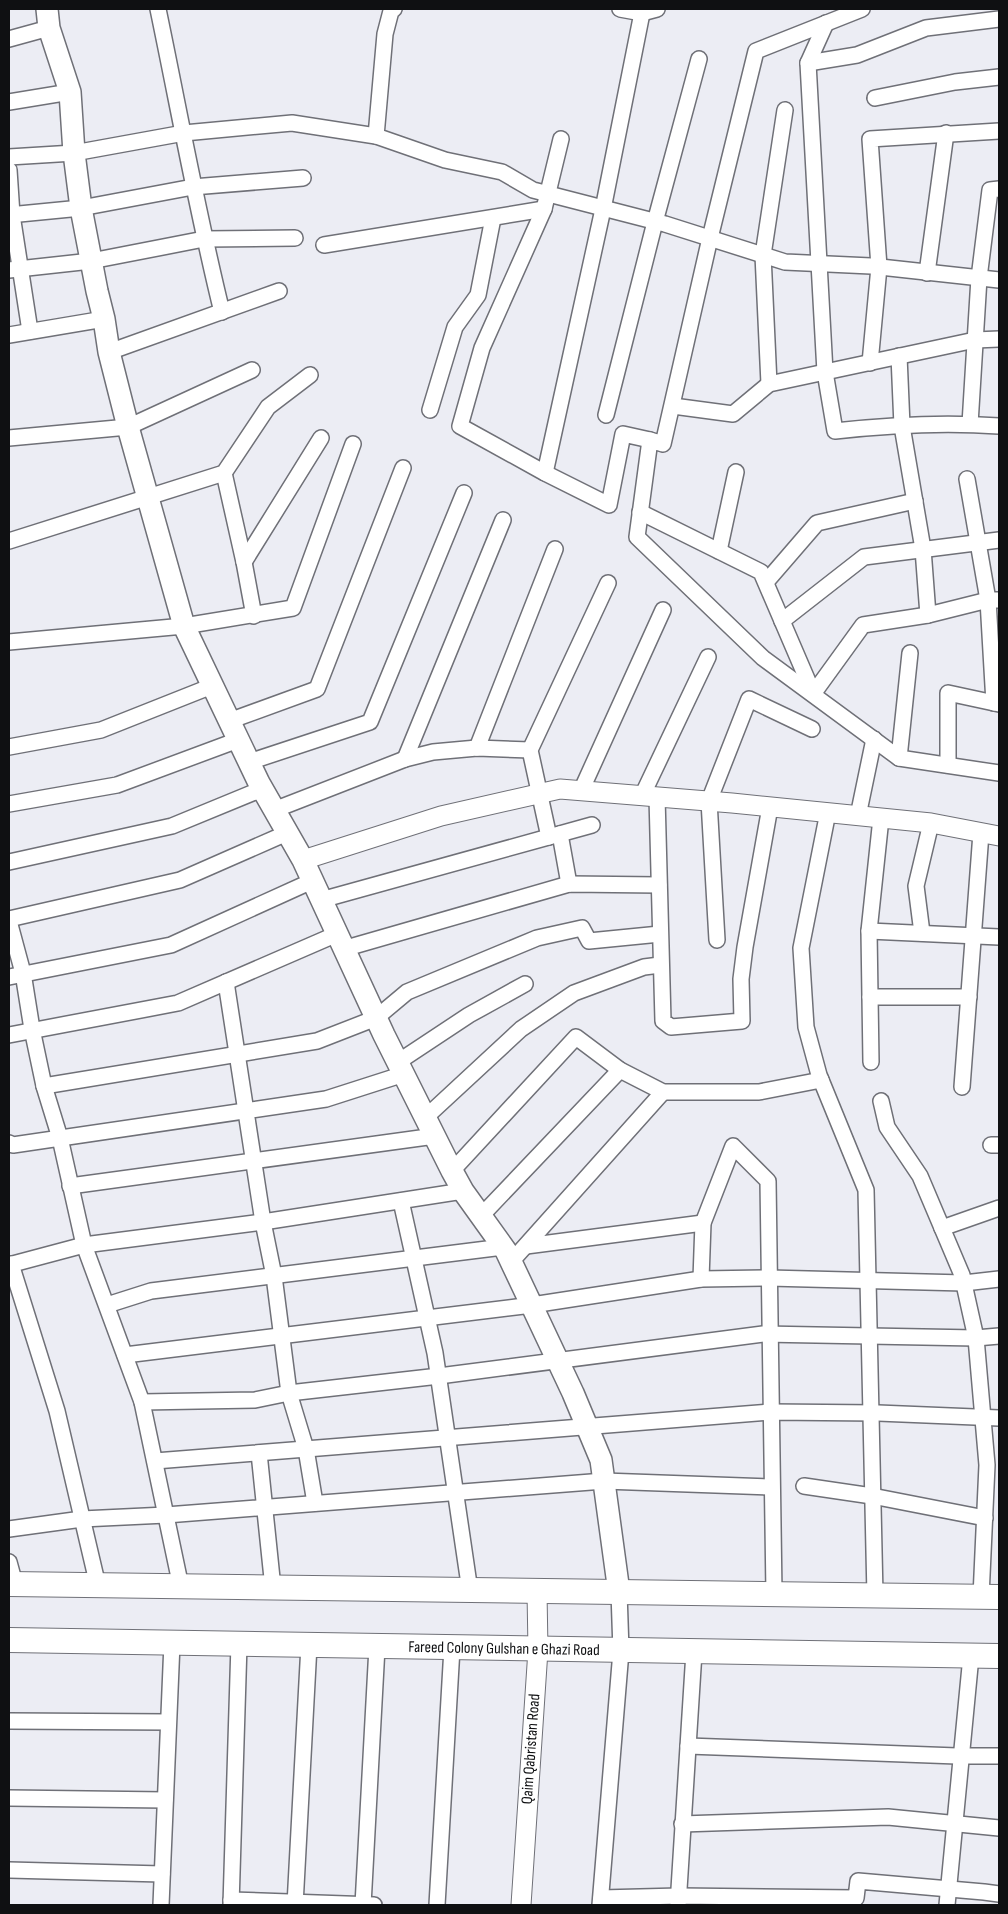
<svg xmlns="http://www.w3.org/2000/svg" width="1008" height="1914" viewBox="0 0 1008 1914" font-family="'Sofia Sans Condensed',sans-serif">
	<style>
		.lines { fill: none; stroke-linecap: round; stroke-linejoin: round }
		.minor-casing { stroke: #6f7077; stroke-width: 18 }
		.tertiary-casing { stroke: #6f7077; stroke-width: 21 }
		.secondary-casing { stroke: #6f7077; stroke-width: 24 }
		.primary-casing { stroke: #6f7077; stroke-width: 26 }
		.minor { stroke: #fff; stroke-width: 15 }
		.tertiary { stroke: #fff; stroke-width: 19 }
		.secondary { stroke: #fff; stroke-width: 21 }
		.primary { stroke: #fff; stroke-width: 24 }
		.labels { text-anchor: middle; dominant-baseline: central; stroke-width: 5; stroke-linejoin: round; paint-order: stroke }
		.street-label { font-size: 16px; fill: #0f1012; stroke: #fff }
	</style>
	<rect width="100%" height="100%" fill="#ecedf4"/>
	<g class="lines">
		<g class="minor-casing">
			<g id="minor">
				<path d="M158 9C179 110 197 211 222 312"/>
				<polyline points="394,9 391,11 385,34 376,136 445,160 502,172 533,190 665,224 785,262 871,266 999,280"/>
				<polyline points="620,9 642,13 657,9"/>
				<polyline points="862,9 756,51 710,238 663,444 650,440 637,537 763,658 899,758 999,773"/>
				<path d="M826 23 808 63 825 372 835 431C889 425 945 422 999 426"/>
				<polyline points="9,39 49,28"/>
				<polyline points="808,63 857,55 926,28 999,19"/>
				<polyline points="875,98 955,82 999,77"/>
				<polyline points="9,102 70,92"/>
				<polyline points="561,139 544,209 482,348 460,426 545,473 609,505 623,434 650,440"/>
				<polyline points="9,157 74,153 184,133 292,123 376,136"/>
				<polyline points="9,170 12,215 30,331"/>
				<polyline points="9,215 81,208 193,187 303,178"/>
				<polyline points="324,245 544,209"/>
				<polyline points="9,270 91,261 204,239 295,238"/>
				<polyline points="927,273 946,133"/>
				<polyline points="9,335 104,319"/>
				<polyline points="109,352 279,291"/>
				<polyline points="899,356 902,426 923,549 928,615"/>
				<polyline points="870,363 879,267 870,139 999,131"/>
				<polyline points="769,384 763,255 785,110"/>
				<polyline points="673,406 733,414 769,384 975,340 999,339"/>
				<polyline points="430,410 455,327 478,295 493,218"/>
				<polyline points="606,415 655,222 699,59"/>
				<polyline points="970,424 979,278 990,190 999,189"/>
				<polyline points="9,438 128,427 252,370"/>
				<polyline points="224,473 244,562 254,616"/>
				<polyline points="545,473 603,209 642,13"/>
				<polyline points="967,479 988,600 994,703"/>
				<polyline points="640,512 761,572 813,693"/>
				<polyline points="9,541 224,473 268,407 310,375"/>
				<polyline points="719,551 736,472"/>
				<polyline points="244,562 321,438"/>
				<polyline points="766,582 817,523 915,501"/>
				<polyline points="782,621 864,557 999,540"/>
				<polyline points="9,642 184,626 293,608 353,444"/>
				<polyline points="813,694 863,625 928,615 988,600 999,600"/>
				<polyline points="229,721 317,689 403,468"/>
				<polyline points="9,747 101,730 212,686"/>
				<polyline points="477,748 555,549"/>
				<polyline points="899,758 910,653"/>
				<polyline points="405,759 503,520"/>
				<polyline points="249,762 370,722 464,493"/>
				<polyline points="948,765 948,693 999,704"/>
				<polyline points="581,791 663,610"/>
				<polyline points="642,796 708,657"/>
				<polyline points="657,797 663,1021 671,1027 742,1021 741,979 745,947 770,807"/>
				<polyline points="9,804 117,785 238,740"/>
				<polyline points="274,810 405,759 433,752 477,748 530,750"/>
				<polyline points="828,812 801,948 806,1027 819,1075 866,1190 875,1596"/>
				<polyline points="858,816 874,739"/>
				<polyline points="560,834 569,884"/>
				<polyline points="549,837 530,750 608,583"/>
				<polyline points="9,862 172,826 262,789"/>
				<polyline points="321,900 592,825"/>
				<polyline points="9,919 180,880 287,833"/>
				<polyline points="9,921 23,973 32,1029 44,1086 60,1138 84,1245 142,1402 181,1587"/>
				<polyline points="869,931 999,937"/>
				<polyline points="922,933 916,886 931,823"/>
				<polyline points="717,940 709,801 749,699 812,729"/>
				<polyline points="343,949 569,884 659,885"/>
				<polyline points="9,977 171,945 312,881"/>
				<polyline points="226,982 263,1222 274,1276 289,1393 306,1449 315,1503"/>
				<polyline points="870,997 969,997"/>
				<polyline points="9,1035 178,1003 337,934"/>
				<polyline points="398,1062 469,1015 525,984"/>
				<polyline points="871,1062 869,931 881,818"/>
				<polyline points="44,1086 317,1041 376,1018 407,992 537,938 582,928 589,941 660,934"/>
				<polyline points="962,1087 981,833"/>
				<polyline points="881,1101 887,1127 920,1176 962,1275 976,1338 987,1465 981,1597"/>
				<polyline points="426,1117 521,1029 574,993 644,967 660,965"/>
				<polyline points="9,1143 13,1145 326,1099 404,1074"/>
				<polyline points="991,1145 999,1145"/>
				<polyline points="452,1171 576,1037 620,1070 663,1092 759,1092 821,1080"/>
				<polyline points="70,1186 435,1136"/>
				<polyline points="401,1201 435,1353 470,1591"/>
				<polyline points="481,1216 620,1070"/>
				<polyline points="942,1228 999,1208"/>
				<polyline points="526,1246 703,1223"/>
				<polyline points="511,1262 663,1092"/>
				<polyline points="11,1264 57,1411 98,1586"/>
				<polyline points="9,1265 84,1245 263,1222 463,1191"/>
				<polyline points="701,1279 703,1223 733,1146 768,1181 774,1594"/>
				<polyline points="107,1305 151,1291 503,1247"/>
				<polyline points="125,1355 532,1305 701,1279 769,1278 964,1283 999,1279"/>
				<polyline points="142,1402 255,1400 289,1393 439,1376 763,1334 976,1338 999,1336"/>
				<polyline points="259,1453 273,1588"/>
				<polyline points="155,1461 770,1412 878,1413 999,1418"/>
				<polyline points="804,1486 872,1496 985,1518"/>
				<polyline points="9,1529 82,1519 166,1515 604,1481 771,1487"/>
				<polyline points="9,1562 15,1584"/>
				<polyline points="9,1721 168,1722"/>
				<polyline points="688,1746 957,1756 999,1756"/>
				<polyline points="9,1798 165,1800"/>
				<polyline points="682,1824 888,1817 999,1828"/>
				<polyline points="9,1870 162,1874"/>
				<polyline points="601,1898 679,1896 856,1898 858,1881 984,1892 999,1894"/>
				<polyline points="231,1900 374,1905"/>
				<polyline points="161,1905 172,1643"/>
				<polyline points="231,1905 239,1644"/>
				<polyline points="295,1905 309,1645"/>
				<polyline points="363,1905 377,1647"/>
				<polyline points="437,1905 452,1648"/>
				<polyline points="600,1905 621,1651 619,1592"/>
				<polyline points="678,1905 694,1652"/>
				<polyline points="947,1905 971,1656"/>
			</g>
		</g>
		<g class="tertiary-casing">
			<g id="tertiary">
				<polyline points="303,860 441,816 560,789 732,803 931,823 999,836"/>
				<polyline points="521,1905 538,1650 537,1592"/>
			</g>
		</g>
		<g class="secondary-casing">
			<polyline id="secondary" points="47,9 49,28 70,92 74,153 81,208 97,291 104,319 109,352 128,427 184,626 259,783 303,860 384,1035 452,1171 463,1191 506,1251 573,1393 601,1460 619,1592"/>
		</g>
		<g class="primary-casing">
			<g id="primary">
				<polyline points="9,1584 999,1597"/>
				<polyline points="9,1640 999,1656"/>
			</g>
		</g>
		<use href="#minor" class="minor"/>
		<use href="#tertiary" class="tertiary"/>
		<use href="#secondary" class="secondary"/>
		<use href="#primary" class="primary"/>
	</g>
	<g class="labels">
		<g class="street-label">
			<text transform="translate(504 1649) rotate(1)">Fareed Colony Gulshan e Ghazi Road</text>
			<text transform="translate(531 1749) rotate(-86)">Qaim Qabristan Road</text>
		</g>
	</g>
	<rect width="1008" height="1914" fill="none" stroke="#0f1012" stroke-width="20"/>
</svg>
